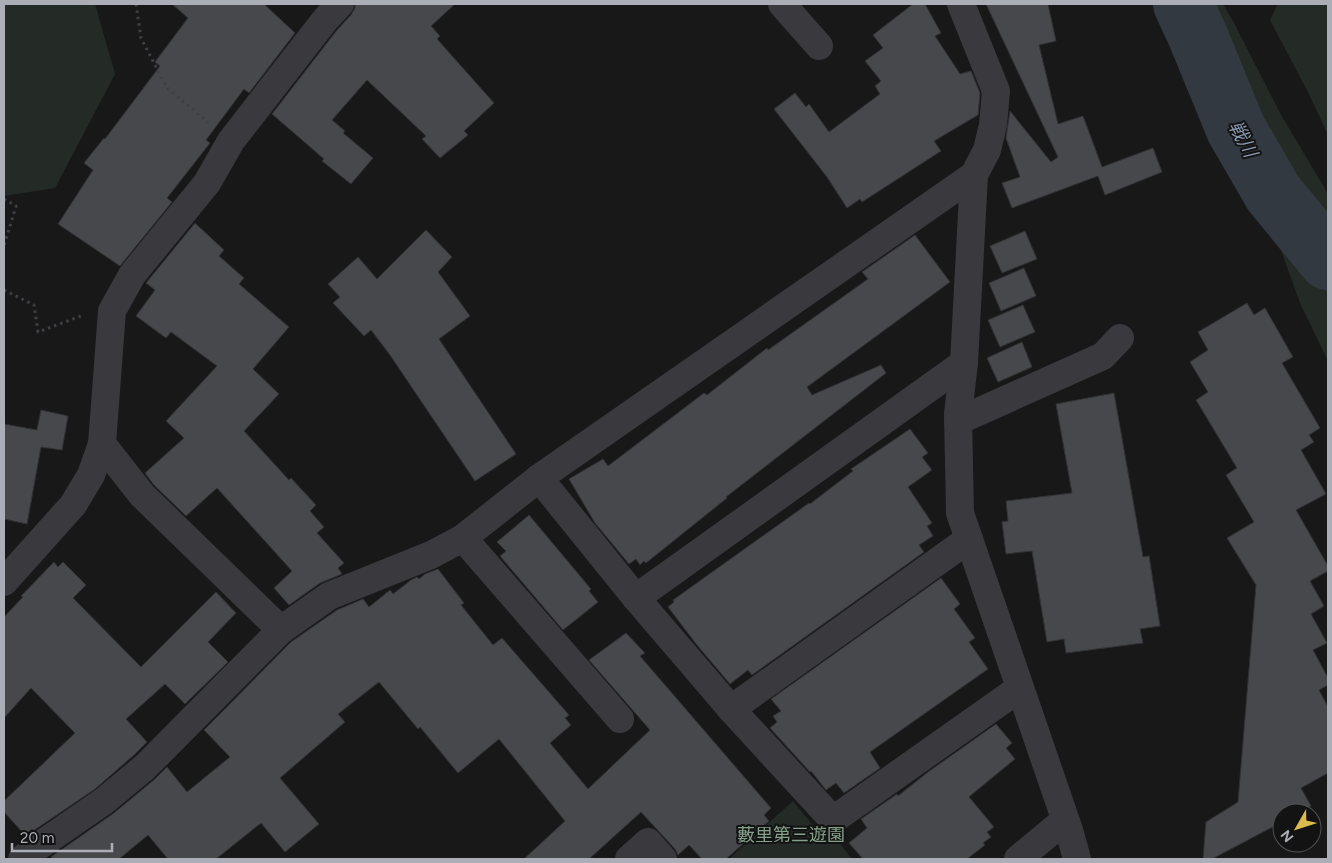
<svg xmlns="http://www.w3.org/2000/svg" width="1332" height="863" viewBox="0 0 1332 863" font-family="Figtree,'Noto Sans JP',sans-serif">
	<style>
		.green { fill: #242b26 }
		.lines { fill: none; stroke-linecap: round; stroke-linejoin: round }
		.river { stroke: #333941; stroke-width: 60 }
		.building { fill: #47484b; stroke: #323235 }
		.path { stroke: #3f4045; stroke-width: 3; stroke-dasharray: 2.5 4; stroke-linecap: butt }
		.street { stroke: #39393e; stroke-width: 28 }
		.labels { text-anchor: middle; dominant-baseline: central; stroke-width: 4; stroke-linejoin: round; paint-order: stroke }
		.park-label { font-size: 18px; fill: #85a08a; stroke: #131314 }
		.water-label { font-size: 19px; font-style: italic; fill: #8797ae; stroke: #131314 }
	</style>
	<rect width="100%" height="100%" fill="#181819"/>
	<g class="green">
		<polygon points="4,4 95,4 115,74 55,188 4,196"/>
		<polygon points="1152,4 1223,4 1233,21 1280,113 1328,194 1328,361 1300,303 1277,239 1202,114 1177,61"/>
		<polygon points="1278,4 1328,4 1328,135 1309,94 1270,20"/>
		<polygon points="793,801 826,841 833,835 852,859 729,859"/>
	</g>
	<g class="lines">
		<polyline class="river" points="1183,4 1197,34 1236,129 1273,193 1328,260"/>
	</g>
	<g class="building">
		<polygon points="172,4 264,4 295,33 249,93 244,89 206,140 210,143 167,198 172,202 120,266 58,224 93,170 84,163 104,138 105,139 160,66 155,62 188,18"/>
		<polygon points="355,4 455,4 431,26 440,36 437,39 494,103 464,131 468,135 440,158 422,139 426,136 367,80 332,120 345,131 343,133 373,158 351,184 322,161 324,159 272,114 337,30 351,15 355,8"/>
		<polygon points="913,4 925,4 941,33 935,36 960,74 971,71 980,93 978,115 934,141 941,151 862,202 860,199 847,208 827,177 774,109 795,93 806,107 809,104 829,132 880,94 875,86 881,81 865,61 883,48 873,35"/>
		<polygon points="986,4 1048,4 1056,41 1039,45 1058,124 1083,116 1102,167 1153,148 1162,172 1105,195 1098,176 1012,208 1002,183 1020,177 1006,138 1010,111 1051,162 1058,157"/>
		<polygon points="195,223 224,250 219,256 244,278 239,284 289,327 253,369 279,394 244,431 289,480 291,478 316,505 310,511 324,527 317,533 344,563 338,568 342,574 320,583 289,605 274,588 292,571 217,488 186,516 154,485 145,473 184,438 166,421 217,366 171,332 166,338 136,316 155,290 146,283"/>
		<polygon points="426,230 452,257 438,272 470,316 439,339 516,454 475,481 390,355 371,330 364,336 333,303 340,297 328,284 358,257 377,279"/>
		<polygon points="1025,231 1037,259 1002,273 990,246"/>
		<polygon points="915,235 950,282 807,387 812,395 881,365 886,373 726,497 727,498 646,563 644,561 640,565 636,559 629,564 595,523 569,479 603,459 608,466 704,393 707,395 767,348 768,350 868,279 862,272"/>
		<polygon points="1024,268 1036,296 1001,311 989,283"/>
		<polygon points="1247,303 1254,315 1265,308 1293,357 1282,363 1320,428 1309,435 1314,442 1301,450 1326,494 1296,510 1328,566 1328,571 1310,581 1324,606 1311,614 1327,643 1313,650 1328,678 1328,685 1319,690 1328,707 1328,773 1301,788 1311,806 1298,813 1282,813 1282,822 1212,859 1203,859 1206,822 1238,802 1256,585 1227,538 1254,522 1226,475 1237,468 1196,400 1208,392 1190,362 1208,350 1198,332"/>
		<polygon points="1023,305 1035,332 1000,347 988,320"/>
		<polygon points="1022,342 1032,367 998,382 987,358"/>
		<polygon points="1114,393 1143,557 1149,556 1160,626 1140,629 1143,643 1066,653 1064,639 1047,642 1032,551 1006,554 1002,522 1008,521 1006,501 1072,493 1056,404"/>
		<polygon points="41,410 68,416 62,450 41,447 27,524 4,519 4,424 37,430"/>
		<polygon points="910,429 928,453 922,457 932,470 908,487 932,523 927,526 933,536 919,545 924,552 752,675 748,670 730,684 697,645 668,607 674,602 673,600 809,503 810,504 853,471 851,469"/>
		<polygon points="529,515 591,589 589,591 598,602 563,630 500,556 506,551 497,542"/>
		<polygon points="54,562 58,567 63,562 86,585 73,598 141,667 216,592 236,613 208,642 228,662 185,704 165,684 126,719 147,742 134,755 95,789 33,831 32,829 25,835 4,812 4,801 75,733 31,688 4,718 4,617 23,597 21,596"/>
		<polygon points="438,569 464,603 461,605 493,645 502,638 569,715 565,718 571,725 550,743 588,789 650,730 589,660 626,633 645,653 640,656 771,808 764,815 769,821 726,859 702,859 689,845 678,855 675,849 641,812 589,859 524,859 565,821 499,739 458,773 420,727 418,729 379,682 338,714 345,722 280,778 319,824 285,852 261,823 216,859 168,859 148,835 119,859 53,859 51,857 114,813 155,779 167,767 187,792 230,757 204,730 291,642 337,610 363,599 369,607 390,590 393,594 411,580 417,577 419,579 425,574"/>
		<polygon points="941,578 960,604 954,609 975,638 969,642 988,669 870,752 880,768 844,793 836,783 826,790 811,771 810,772 770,728 777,722 773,716 781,711 771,699"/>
		<polygon points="996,724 1012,743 1006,748 1015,759 970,796 969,797 994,827 987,832 991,837 983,843 985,845 967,859 863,859 849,843 867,828 861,819 897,794 898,796 928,772"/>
	</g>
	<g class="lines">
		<g class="path">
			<polyline points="136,4 141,38 167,88 208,122"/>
			<polyline points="4,199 16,206 4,246"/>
			<polyline points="4,290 34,305 38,332 81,316"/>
		</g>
		<g class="street">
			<polyline points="782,4 819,46"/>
			<polyline points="961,4 996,91 993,125 987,150 974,175 964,363 958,414 960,513 1069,830 1077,859"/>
			<polyline points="958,421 1103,356 1120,338"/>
			<polyline points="102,444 142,495 281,630"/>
			<polyline points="539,478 636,598 731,709 833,820 1020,688"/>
			<polyline points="463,538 620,719"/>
			<polyline points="4,582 73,505 91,475 102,444 112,311 132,275 207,183 231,141 325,20 340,4"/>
			<polyline points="636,598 964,363"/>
			<polyline points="731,709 969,539"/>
			<polyline points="22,859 33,850 104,801 145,767 281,630 329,596 431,555 463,538 539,478 974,175"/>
			<polyline points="629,859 648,842 663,859"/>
			<polyline points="1018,859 1065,820"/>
		</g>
	</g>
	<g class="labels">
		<g class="park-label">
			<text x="791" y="835">藪里第三遊園</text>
		</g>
		<g class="water-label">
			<text transform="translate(1243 139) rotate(62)">戦川</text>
		</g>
	</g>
	<rect width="1332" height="863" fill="none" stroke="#abaeb7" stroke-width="10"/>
	<g transform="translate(1297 828) rotate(231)"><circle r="24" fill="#131314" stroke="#505155"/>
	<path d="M0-4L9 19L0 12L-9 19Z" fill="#dbbb4e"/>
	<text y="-8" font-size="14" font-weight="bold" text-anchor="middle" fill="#abaeb7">N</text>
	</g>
	<path d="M12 843v8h100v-8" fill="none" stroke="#abaeb7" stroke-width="2.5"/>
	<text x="20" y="843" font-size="15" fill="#abaeb7" stroke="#131314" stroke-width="4" paint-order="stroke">20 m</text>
</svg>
